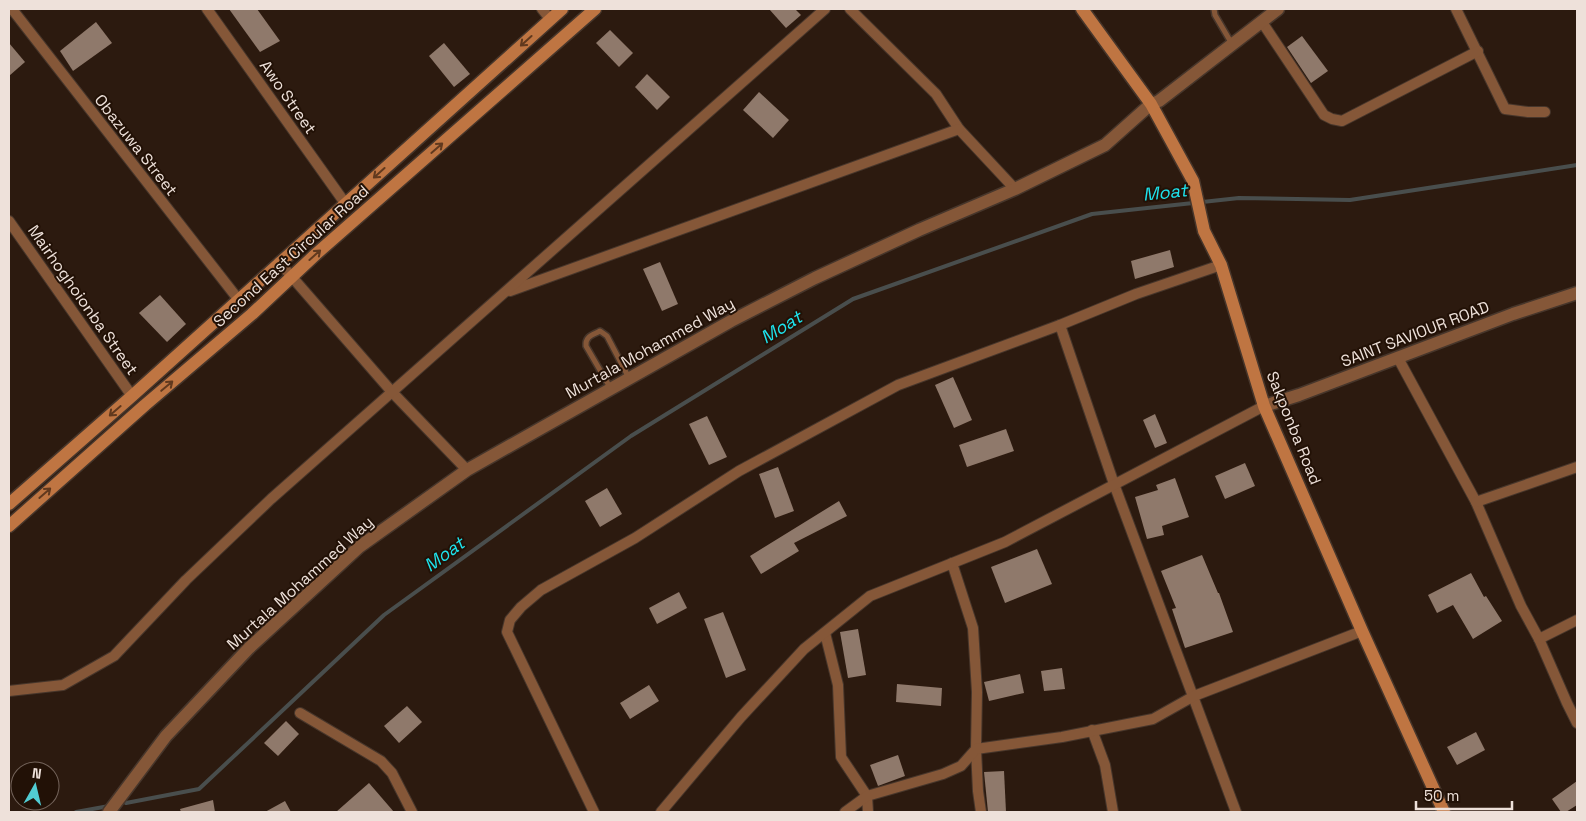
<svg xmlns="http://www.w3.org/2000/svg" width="1586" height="821" viewBox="0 0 1586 821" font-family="'Space Grotesk',sans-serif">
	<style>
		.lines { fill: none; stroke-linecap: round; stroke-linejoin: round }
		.stream { stroke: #494e4d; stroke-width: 4 }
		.building { fill: #8f796b }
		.service-casing { stroke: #47362b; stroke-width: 8 }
		.minor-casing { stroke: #47362b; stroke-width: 12 }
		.tertiary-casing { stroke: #47362b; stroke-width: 15 }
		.secondary-casing { stroke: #47362b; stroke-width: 15 }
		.service { stroke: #855738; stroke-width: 5 }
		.minor { stroke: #855738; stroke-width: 10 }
		.tertiary { stroke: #855738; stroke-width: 12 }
		.secondary { stroke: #bf7542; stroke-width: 12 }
		.oneway { stroke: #61391e }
		.labels { text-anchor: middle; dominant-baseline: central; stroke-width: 4; stroke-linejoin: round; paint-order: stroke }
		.street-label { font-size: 16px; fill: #eee1da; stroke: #221106 }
		.water-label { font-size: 18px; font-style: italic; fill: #1ee3ed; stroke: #221106 }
	</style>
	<rect width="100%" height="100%" fill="#2c1a0f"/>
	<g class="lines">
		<g class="stream">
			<polyline points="126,803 199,789 384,615 631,436 853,299 1092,214 1239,198 1350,200 1577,165"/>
			<polyline points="76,812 109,806"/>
		</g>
	</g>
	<g class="building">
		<polygon points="229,9 257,9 280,41 260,52"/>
		<polygon points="769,9 795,9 801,15 786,28"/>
		<polygon points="96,22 112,43 73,71 60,51"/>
		<polygon points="610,30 633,53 619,67 596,43"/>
		<polygon points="1302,36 1328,71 1311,83 1287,47"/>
		<polygon points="9,43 25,62 9,76"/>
		<polygon points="444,43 470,74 454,87 429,56"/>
		<polygon points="647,74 670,97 657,110 635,87"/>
		<polygon points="759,92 789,120 773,138 743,110"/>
		<polygon points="1170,250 1174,267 1135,279 1131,261"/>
		<polygon points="660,262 678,304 662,311 643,269"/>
		<polygon points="160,295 186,324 167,342 139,313"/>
		<polygon points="953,377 972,420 954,428 935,385"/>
		<polygon points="1155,414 1167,443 1155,448 1143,420"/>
		<polygon points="707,416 727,457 709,465 689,424"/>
		<polygon points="1006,429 1014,451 967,467 959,445"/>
		<polygon points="1245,463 1255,486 1225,499 1215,476"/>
		<polygon points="778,467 794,511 775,518 759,474"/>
		<polygon points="1175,478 1189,517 1162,526 1164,535 1147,539 1135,497 1158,490 1156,485"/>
		<polygon points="607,488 622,514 600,527 585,501"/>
		<polygon points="839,501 847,516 794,543 799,551 761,574 750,556"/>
		<polygon points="1037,549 1052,584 1005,603 991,567"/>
		<polygon points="1202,555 1218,593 1219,593 1233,632 1185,648 1172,609 1176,608 1161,571"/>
		<polygon points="1471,573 1484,597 1486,596 1502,621 1473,639 1453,605 1437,613 1428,595"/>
		<polygon points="679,592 687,608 657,624 649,608"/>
		<polygon points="723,612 746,670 726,678 704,619"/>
		<polygon points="858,629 866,675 848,678 840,632"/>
		<polygon points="1062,668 1065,689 1044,691 1041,671"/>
		<polygon points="1020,674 1024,693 989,701 984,682"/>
		<polygon points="897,684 942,688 941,706 896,702"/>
		<polygon points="649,685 659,701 630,719 620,703"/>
		<polygon points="407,706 422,722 399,743 384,726"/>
		<polygon points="286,721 299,734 278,756 264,743"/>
		<polygon points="1476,732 1485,750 1457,765 1447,747"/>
		<polygon points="898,755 905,776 878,786 870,765"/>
		<polygon points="1004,771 1006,812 988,812 984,772"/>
		<polygon points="1577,781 1577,805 1566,812 1561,812 1552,799"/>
		<polygon points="369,783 394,812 336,812"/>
		<polygon points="213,800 215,812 181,812 180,809"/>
		<polygon points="285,801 291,812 265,812"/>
	</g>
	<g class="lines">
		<g class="service-casing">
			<g id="service">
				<polyline points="1214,9 1215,15 1232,44"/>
				<path d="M611 389 586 346C585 336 593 335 600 331L607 336 629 378"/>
			</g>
		</g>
		<g class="minor-casing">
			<g id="minor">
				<polyline points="12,9 238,299"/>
				<polyline points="207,9 345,203"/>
				<polyline points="542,9 550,19"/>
				<polyline points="850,9 936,94 959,129 1015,189"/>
				<polyline points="1456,9 1505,109 1528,112 1545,112"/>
				<polyline points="1262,22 1324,115 1332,119 1342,121 1478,51"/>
				<polyline points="9,221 132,396"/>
				<polyline points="279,262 392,392 467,470"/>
				<polyline points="510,291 959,129"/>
				<polyline points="1060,325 1114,484 1236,812"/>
				<polyline points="1398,358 1476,502 1521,606 1539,639 1567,703 1577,723"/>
				<polyline points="1476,502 1577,467"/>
				<polyline points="952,563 973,628 977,692 976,749 978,791 981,812"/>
				<polyline points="825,633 838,685 841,757 867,796 868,812"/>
				<polyline points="1539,639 1577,620"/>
				<polyline points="9,691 63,685 114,656 186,580 271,499 825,9"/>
				<polyline points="300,713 381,761 392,773 412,812"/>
				<polyline points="1092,730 1105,765 1113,812"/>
				<polyline points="594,812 507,632 510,620 521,607 541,590 635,538 739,471 898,385 1060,325 1136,294 1221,265"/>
				<polyline points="661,812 741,717 804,649 870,596 1005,542 1264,406"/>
				<polyline points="845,812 867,796 943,774 961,766 976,749 1062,737 1153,719 1194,696 1362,631"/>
			</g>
		</g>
		<g class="tertiary-casing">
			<g id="tertiary">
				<polyline points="1264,406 1299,395 1513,314 1577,293"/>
				<polyline points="109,812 166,736 249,648 359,547 467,470 731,321 815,278 919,230 1015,189 1105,145 1151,104 1159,101 1278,9"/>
			</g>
		</g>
		<g class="secondary-casing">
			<g id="secondary">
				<polyline points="1082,9 1151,104 1193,181 1204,231 1221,265 1264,406 1362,631 1444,812"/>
				<polyline points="9,504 132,396 562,9"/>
				<polyline points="9,526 145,405 252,314 316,254 595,9"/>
			</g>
		</g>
		<use href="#service" class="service"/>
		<use href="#minor" class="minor"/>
		<use href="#tertiary" class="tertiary"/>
		<use href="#secondary" class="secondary"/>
	</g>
	<defs><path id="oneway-shaft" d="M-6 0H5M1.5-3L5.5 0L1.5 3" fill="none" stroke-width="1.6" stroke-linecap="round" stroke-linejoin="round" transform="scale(1.25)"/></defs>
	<g class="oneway">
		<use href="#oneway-shaft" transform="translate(526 41) rotate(138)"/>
		<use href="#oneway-shaft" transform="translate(437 148) rotate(-41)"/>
		<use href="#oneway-shaft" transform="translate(379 173) rotate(138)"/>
		<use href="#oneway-shaft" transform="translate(315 255) rotate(-42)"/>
		<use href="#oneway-shaft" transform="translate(167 386) rotate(-40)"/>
		<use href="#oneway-shaft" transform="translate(115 411) rotate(139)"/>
		<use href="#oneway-shaft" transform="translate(45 493) rotate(-41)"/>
	</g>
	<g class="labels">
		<g class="street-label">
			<text transform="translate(288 97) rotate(55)">Awo Street</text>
			<text transform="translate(136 145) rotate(52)">Obazuwa Street</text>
			<text transform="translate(291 256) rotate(-42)">Second East Circular Road</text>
			<text transform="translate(83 300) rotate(55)">Mairhoghoionba Street</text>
			<text transform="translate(1415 334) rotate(-21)">SAINT SAVIOUR ROAD</text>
			<text transform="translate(650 348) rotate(-29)">Murtala Mohammed Way</text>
			<text transform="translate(1294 428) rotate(68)">Sakponba Road</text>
			<text transform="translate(300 583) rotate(-42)">Murtala Mohammed Way</text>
		</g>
		<g class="water-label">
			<text transform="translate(1165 192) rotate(-6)">Moat</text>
			<text transform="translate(781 327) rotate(-32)">Moat</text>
			<text transform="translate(444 554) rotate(-36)">Moat</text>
		</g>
	</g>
	<rect width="1586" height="821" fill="none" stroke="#eee1da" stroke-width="20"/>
	<g transform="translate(35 786) rotate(8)"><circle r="24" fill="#221106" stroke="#74645b"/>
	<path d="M0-4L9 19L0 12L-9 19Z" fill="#51ccd3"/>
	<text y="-8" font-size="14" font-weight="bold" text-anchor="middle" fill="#eee1da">N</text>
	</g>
	<path d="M1416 801v8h96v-8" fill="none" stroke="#eee1da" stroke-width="2.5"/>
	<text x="1424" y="801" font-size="15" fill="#eee1da" stroke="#221106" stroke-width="4" paint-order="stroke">50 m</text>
</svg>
